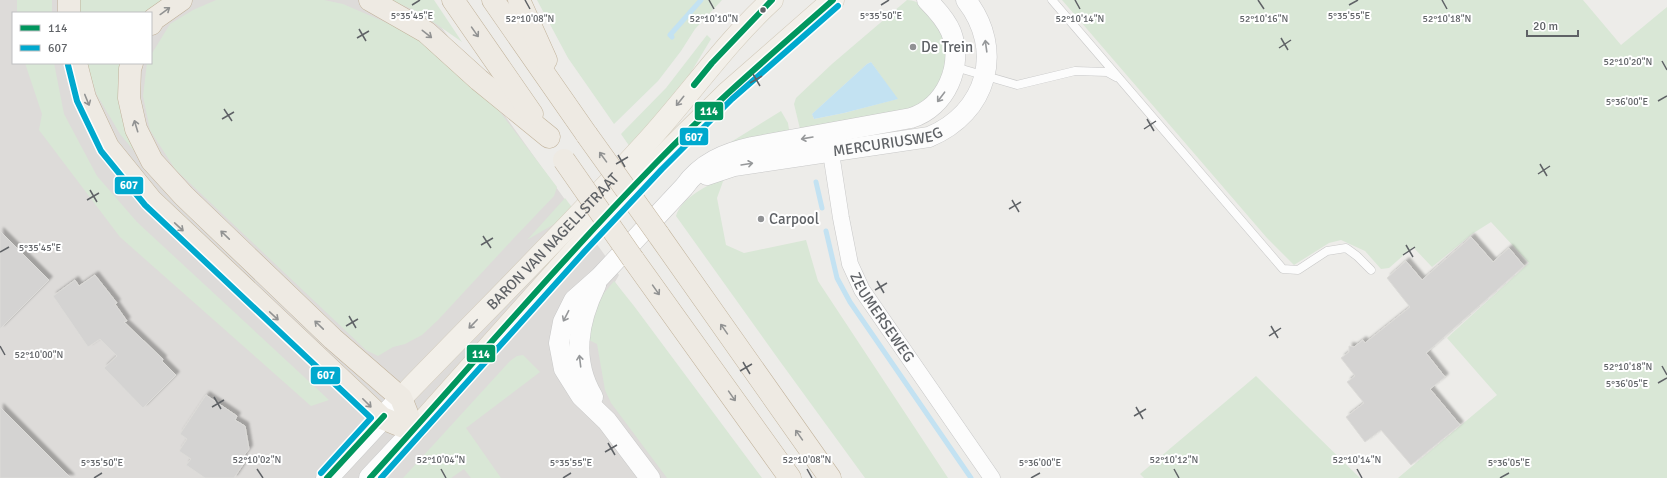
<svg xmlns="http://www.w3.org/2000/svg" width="1667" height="478" viewBox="0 0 1667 478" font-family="Signika,sans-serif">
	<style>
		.industrial { fill: #dddbd9; fill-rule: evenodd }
		.green { fill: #d9e7d6; fill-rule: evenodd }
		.water { fill: #c3e2f2 }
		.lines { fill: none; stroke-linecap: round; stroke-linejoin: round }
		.stream { stroke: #c3e2f2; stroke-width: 5 }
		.building { fill: #d4d3d2; stroke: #dcdbd8; filter: url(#shadow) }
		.service-casing { stroke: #c8c8c8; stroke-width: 9 }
		.minor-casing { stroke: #c8c8c8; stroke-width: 17 }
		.tertiary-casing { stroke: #c8c8c8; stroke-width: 21 }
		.secondary-casing { stroke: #cacaca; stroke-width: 23 }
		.primary-casing { stroke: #d2caba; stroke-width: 23 }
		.motorway-casing { stroke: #c1b29a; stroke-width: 23 }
		.service { stroke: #fcfcfc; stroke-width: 8 }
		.minor { stroke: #fcfcfc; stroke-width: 16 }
		.tertiary { stroke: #fcfcfc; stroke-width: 20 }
		.secondary { stroke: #fcfcfc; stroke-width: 22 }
		.primary { stroke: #f2efe9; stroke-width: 22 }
		.motorway { stroke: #eeeae3; stroke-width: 22 }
		.motorway-bridge-casing { stroke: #c1b29a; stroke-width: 23; stroke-linecap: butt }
		.motorway-bridge { stroke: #eeeae3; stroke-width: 22 }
		.bus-1-casing { stroke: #fff; stroke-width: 9 }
		.bus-2-casing { stroke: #fff; stroke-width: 9 }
		.bus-1 { stroke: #00965e; stroke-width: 6 }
		.bus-2 { stroke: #00a9ce; stroke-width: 6 }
		.oneway { stroke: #919292 }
		.oneway2 { stroke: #96989a }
		.oneway3 { stroke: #929394 }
		.ticks { fill: none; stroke: #5f6266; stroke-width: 1.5 }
		.bus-dot { fill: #5f6266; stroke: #fff; stroke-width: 1.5 }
		.poi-dot { fill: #919294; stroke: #fff; stroke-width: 1.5 }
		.labels { text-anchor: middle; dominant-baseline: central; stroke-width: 4; stroke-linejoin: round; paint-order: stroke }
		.poi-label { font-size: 15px; fill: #5f6266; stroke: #fff; text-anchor: start }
		.street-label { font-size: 15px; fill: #5f6266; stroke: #fff }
		.ticks-label { font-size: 10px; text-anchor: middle; fill: #5f6266; stroke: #fff; stroke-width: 4; stroke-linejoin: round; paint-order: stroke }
		.line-badge { stroke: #fff; stroke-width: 1.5 }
		.badge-label { font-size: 11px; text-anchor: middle; font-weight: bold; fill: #fff }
	</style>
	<defs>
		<filter id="shadow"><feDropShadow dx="3.5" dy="-3.5" stdDeviation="1" flood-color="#0004"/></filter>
	</defs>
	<rect width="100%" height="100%" fill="#edece9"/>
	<path class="industrial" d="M0 0H422L619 275 615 282 754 478H0ZM13 13H151V63H13Z"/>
	<g class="green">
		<rect x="17" y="0" width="35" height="13"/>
		<polygon points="79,0 164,0 149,13 79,13"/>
		<polygon points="216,0 324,0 343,4 408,32 451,63 487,95 557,187 554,196 513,239 438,320 422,335 405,344 393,347 378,356 366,350 175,169 150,130 143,96 147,63 151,63 151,55 170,24 193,10"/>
		<polygon points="390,0 434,0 462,42 419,12"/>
		<polygon points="537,0 722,0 695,29 681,51 658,81 614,124 568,58"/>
		<path d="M907 0C919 0 937 14 941 25 946 35 947 57 949 69L923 107 801 133 794 104 796 98 832 64ZM871 62 897 99 844 113 814 119 812 114 867 64Z"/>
		<polygon points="1062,0 1583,0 1621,45 1667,7 1667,478 1398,478 1497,395 1447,338 1529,263 1491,222 1472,234 1432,267 1413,247 1389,268 1381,269 1365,251 1341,240 1329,243 1294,265 1267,238"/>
		<polygon points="707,35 711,39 673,102 630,147 621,134 666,88"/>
		<polygon points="25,63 54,63 64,114 97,176 137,222 329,400 311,406 120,237 39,130 42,114"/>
		<polygon points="86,63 123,63 119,79 121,116 134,151 120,134 97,95"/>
		<polygon points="781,111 788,123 790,136 723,147"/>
		<path d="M725 176 717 198 726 245 744 253 806 240 818 281 948 478H865L779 360 676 216C682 196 709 186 725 176Z"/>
		<polygon points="565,198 574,210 556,223 527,240"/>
		<polygon points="614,281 634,306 762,478 667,478 611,403 605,390 597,344 589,340 595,304"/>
		<polygon points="523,355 540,372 466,428 501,478 471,478 464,469 451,478 403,478 510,361 517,356"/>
		<polygon points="1256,376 1360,478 1144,478 1140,474"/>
	</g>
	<polygon class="water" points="871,62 898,99 844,113 814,119 812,114 867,64"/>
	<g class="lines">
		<g class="stream">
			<polyline points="672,37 670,35 701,0"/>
			<polyline points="816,182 822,208"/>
			<polyline points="826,231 837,278 850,302 971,478"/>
		</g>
	</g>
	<g class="building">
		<polygon points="0,231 49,280 0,329"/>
		<polygon points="1471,237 1493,262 1509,248 1524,266 1426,353 1445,377 1430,389 1460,425 1411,465 1381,430 1365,442 1346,417 1364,403 1347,382 1355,376 1341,358 1349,352 1349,346 1354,347 1363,340 1365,343 1410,307 1387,278 1406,261 1422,280"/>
		<polygon points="95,275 117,303 115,304 127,321 124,322 163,359 162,361 176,375 143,408 104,368 117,356 100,339 88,347 53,296 75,280 79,286"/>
		<polygon points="206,395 237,416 235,420 245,426 249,449 242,458 246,460 234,478 205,478 186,465 191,459 179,451 187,439 180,434"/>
		<polygon points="0,407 71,478 0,478"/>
	</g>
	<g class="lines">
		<g class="service-casing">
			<g id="service">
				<polyline points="1052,0 1283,269 1298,270 1327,251 1346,248 1357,256 1371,270"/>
				<polyline points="955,67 1017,85 1075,71 1107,72 1116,77"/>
			</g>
		</g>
		<g class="minor-casing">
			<g id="minor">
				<path id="s1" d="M829 140 841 218 850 264 862 290 992 478"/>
			</g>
		</g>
		<g class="tertiary-casing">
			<g id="tertiary">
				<path id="s2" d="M707 175 734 166 929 137C987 113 1005 50 966 0"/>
				<path d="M593 397C571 360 578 322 596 285"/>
				<path d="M650 478 607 421 581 396 564 369 559 343 563 322 574 300 600 277 684 187C701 163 725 153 752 147L911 118C946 107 964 66 951 32 946 20 936 9 927 0"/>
			</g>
		</g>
		<g class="secondary-casing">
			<g id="secondary">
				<polyline points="327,478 401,398"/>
				<polyline points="370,478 414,431"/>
			</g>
		</g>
		<g class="primary-casing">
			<g id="primary">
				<path id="s3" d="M401 398C483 313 567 230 646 143 689 96 725 43 772 0"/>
				<polyline points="414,431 579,246 656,163 727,93 833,0"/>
			</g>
		</g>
		<g class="motorway-casing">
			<g id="motorway">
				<polyline points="370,0 426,32 479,80 549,137"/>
				<polyline points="453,0 532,114"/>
				<polyline points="493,0 587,135"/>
				<polyline points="519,0 546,60"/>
				<polyline points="69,13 69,0"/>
				<polyline points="151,24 154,19 181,0"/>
				<polyline points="76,63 85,98 108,147 151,200 382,418 414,431"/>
				<polyline points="132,63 130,69 129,98 136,129 152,161 184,196 333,339 401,398 414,431"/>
				<polyline points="658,234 830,478"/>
				<polyline points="633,259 790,478"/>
			</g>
		</g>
		<use href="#service" class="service"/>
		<use href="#minor" class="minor"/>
		<use href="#tertiary" class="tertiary"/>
		<use href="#secondary" class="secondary"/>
		<use href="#primary" class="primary"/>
		<use href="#motorway" class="motorway"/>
		<g class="motorway-bridge-casing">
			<g id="motorway-bridge">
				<polyline points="587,135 658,234"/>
				<polyline points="564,160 633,259"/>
			</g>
		</g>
		<use href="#motorway-bridge" class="motorway-bridge"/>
		<g class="bus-1-casing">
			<g id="bus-1">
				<polyline points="694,85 712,63 772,0"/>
				<polyline points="327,478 384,416"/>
				<path d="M370 478C465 373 557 265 656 163 712 105 773 53 833 0"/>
			</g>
		</g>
		<g class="bus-2-casing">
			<g id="bus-2">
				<polyline points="68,65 77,101 101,151 145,205 371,418 321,473"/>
				<polyline points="381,478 585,251 662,169 732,99 838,6"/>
			</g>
		</g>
		<use href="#bus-1" class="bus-1"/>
		<use href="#bus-2" class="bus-2"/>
	</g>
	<defs><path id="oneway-shaft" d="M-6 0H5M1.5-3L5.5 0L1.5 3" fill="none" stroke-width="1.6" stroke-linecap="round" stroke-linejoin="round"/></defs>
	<g class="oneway">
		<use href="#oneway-shaft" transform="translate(165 11) rotate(-36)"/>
		<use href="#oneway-shaft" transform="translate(475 32) rotate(55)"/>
		<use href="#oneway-shaft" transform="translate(427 34) rotate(38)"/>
		<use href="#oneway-shaft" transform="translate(87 100) rotate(68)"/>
		<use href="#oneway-shaft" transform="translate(136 126) rotate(-107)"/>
		<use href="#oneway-shaft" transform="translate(603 157) rotate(-126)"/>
		<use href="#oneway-shaft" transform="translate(179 227) rotate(43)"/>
		<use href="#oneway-shaft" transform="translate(225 235) rotate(-136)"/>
		<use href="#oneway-shaft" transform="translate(656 290) rotate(55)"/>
		<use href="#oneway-shaft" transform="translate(274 316) rotate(43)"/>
		<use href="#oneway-shaft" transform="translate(319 325) rotate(-136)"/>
		<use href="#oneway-shaft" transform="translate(724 329) rotate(-125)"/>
		<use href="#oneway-shaft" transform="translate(732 396) rotate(55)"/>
		<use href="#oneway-shaft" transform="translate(367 403) rotate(45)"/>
		<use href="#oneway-shaft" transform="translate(799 435) rotate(-125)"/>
	</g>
	<g class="oneway2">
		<use href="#oneway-shaft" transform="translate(986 46) rotate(-98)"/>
		<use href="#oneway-shaft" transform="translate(941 97) rotate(127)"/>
		<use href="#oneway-shaft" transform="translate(807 138) rotate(170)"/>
		<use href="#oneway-shaft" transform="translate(747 164) rotate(-9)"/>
		<use href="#oneway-shaft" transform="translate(566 316) rotate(117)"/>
		<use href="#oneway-shaft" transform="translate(580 361) rotate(-97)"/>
	</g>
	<g class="oneway3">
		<use href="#oneway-shaft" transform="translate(680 101) rotate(129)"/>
		<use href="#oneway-shaft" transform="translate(473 324) rotate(134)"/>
	</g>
	<path class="ticks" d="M525 0 530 9M709 0 714 9M1075 0 1080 9M1258 0 1264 9M1442 0 1447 9M412 5 420 0M881 5 889 0M1349 5 1358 0M359 29 366 41M357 38 369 31M1281 38 1288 50M1279 48 1291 40M1662 61 1667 70M753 74 760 86M750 83 762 76M1658 101 1667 96M224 109 232 121M222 119 234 112M1147 119 1154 131M1144 129 1156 121M618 155 625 167M616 164 628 157M1540 164 1547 176M1538 174 1550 166M90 190 97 202M87 200 99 193M1012 200 1019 212M1009 209 1021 202M483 236 491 248M481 245 493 238M1406 245 1413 257M0 252 9 247M1403 255 1415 247M877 281 884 293M875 290 887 283M349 316 356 328M346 326 358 319M1271 326 1278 338M1269 336 1281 328M0 346 5 355M743 362 750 374M1662 366 1667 375M740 371 752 364M1658 383 1667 378M214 397 221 409M212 407 224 400M1136 407 1143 419M1134 416 1146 409M608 443 615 455M605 452 617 445M257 469 263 478M441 469 446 478M807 469 812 478M1174 469 1179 478M1357 469 1362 478M94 478 102 473M563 478 571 473M1031 478 1040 473M1500 478 1509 473"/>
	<circle class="bus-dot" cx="763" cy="10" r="3.5"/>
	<g class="poi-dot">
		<circle cx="913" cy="47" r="4"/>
		<circle cx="761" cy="219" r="4"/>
	</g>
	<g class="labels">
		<g class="poi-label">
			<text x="921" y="47">De Trein</text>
			<text x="769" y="219">Carpool</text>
		</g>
		<g class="street-label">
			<text stroke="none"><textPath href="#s2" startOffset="184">MERCURIUSWEG</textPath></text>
			<text stroke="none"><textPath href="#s3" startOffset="218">BARON VAN NAGELLSTRAAT</textPath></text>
			<text stroke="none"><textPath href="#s1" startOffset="188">ZEUMERSEWEG</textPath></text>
		</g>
	</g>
	<g class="ticks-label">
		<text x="412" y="19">5°35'45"E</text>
		<text x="881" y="19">5°35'50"E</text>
		<text x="1349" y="19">5°35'55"E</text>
		<text x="714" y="22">52°10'10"N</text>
		<text x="1080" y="22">52°10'14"N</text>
		<text x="1264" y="22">52°10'16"N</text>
		<text x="1447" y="22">52°10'18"N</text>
		<text x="530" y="22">52°10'08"N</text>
		<text x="1628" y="65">52°10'20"N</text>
		<text x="1627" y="105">5°36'00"E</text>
		<text x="40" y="251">5°35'45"E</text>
		<text x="39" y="358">52°10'00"N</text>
		<text x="1628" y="370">52°10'18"N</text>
		<text x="1627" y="387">5°36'05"E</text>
		<text x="257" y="463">52°10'02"N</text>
		<text x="441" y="463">52°10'04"N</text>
		<text x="807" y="463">52°10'08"N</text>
		<text x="1174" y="463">52°10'12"N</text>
		<text x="1357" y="463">52°10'14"N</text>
		<text x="102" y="466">5°35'50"E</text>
		<text x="571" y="466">5°35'55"E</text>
		<text x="1040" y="466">5°36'00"E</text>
		<text x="1509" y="466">5°36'05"E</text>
	</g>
	<g class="line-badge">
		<rect x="694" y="101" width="30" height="20" rx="4" fill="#00965e"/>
		<rect x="679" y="127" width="30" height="19" rx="4" fill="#00a9ce"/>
		<rect x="114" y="176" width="30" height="19" rx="4" fill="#00a9ce"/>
		<rect x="466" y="344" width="30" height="19" rx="4" fill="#00965e"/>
		<rect x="310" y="366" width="31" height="19" rx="4" fill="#00a9ce"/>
	</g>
	<g class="badge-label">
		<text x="709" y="115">114</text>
		<text x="694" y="141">607</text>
		<text x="129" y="189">607</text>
		<text x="481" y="358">114</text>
		<text x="326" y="379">607</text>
	</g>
	<rect x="12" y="12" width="140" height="52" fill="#ffffff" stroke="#bfc0c2"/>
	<rect x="20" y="25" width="20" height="6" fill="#00965e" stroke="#bfc0c2"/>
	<text x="48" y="32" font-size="12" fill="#5f6266">114</text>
	<rect x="20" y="45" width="20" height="6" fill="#00a9ce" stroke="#bfc0c2"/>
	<text x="48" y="52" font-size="12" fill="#5f6266">607</text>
	<path d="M1527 30v6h51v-6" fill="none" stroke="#5f6266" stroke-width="2"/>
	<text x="1533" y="30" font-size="12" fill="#5f6266" stroke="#ffffff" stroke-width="3" paint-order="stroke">20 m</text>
</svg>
